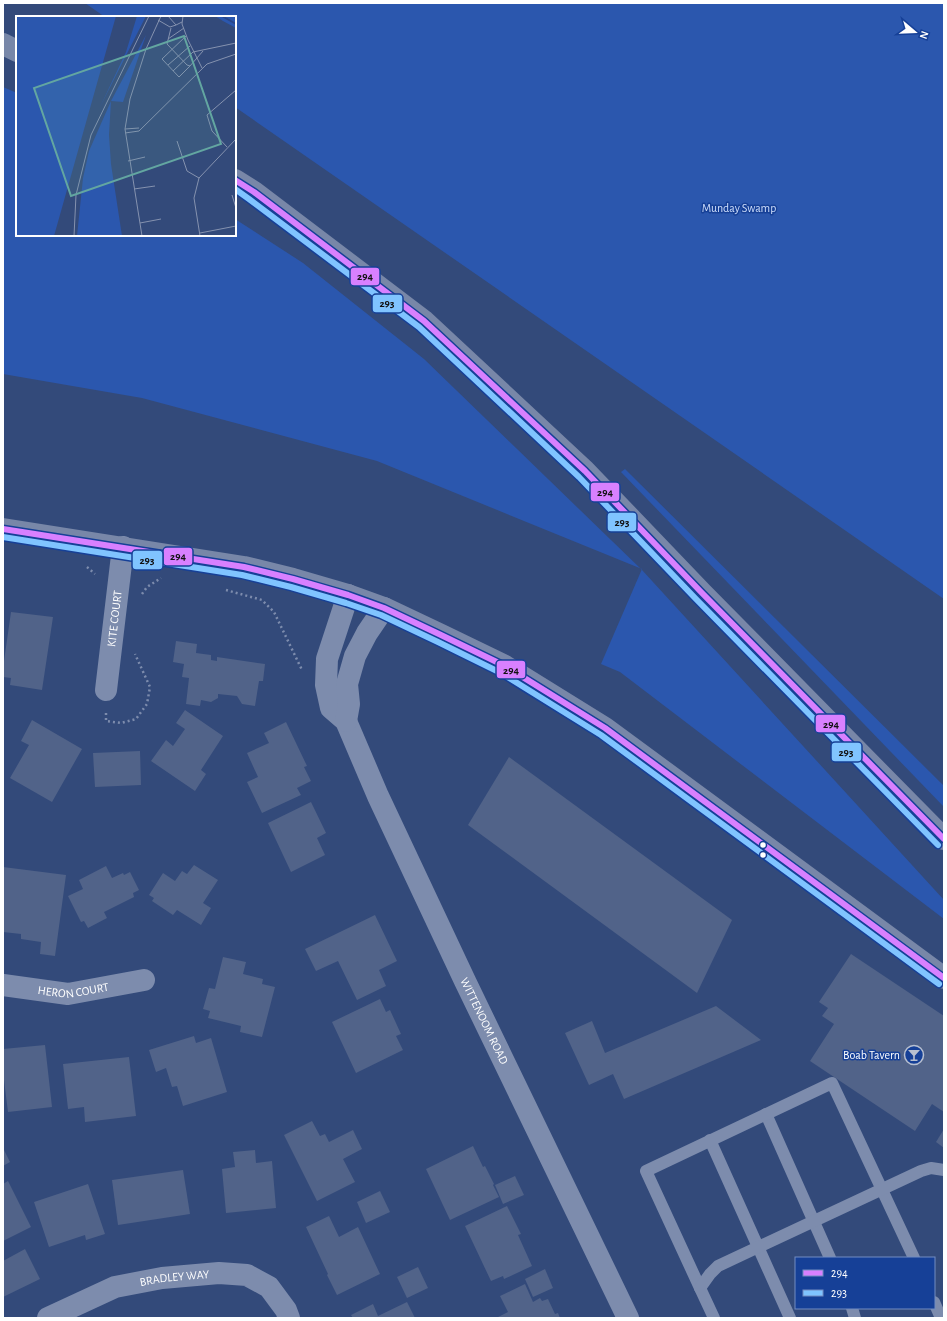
<svg xmlns="http://www.w3.org/2000/svg" width="947" height="1321" viewBox="0 0 947 1321" font-family="'Alegreya Sans',sans-serif">
	<style>
		.green { fill: #2b57ae }
		.building { fill: #516389 }
		.lines { fill: none; stroke-linecap: round; stroke-linejoin: round }
		.path { stroke: #7d8cad; stroke-width: 2.5; stroke-dasharray: 2 3; stroke-linecap: butt }
		.service { stroke: #7d8cad; stroke-width: 12 }
		.minor { stroke: #7d8cad; stroke-width: 22 }
		.tertiary { stroke: #7d8cad; stroke-width: 22 }
		.secondary { stroke: #7887a8; stroke-width: 22 }
		.bus-1-casing { stroke: #164097; stroke-width: 9 }
		.bus-2-casing { stroke: #164097; stroke-width: 9 }
		.bus-1 { stroke: #d880ff; stroke-width: 6 }
		.bus-2 { stroke: #80c4ff; stroke-width: 6 }
		.bus-dot { fill: #fff; stroke: #164097; stroke-width: 1.5 }
		.labels { text-anchor: middle; dominant-baseline: central; stroke-width: 3; stroke-linejoin: round; paint-order: stroke }
		.park-label { font-size: 12px; fill: #d0dffc; stroke: #164097 }
		.street-label { font-size: 12px; fill: #fff; stroke: #164097 }
		.poi-label { font-size: 12px; fill: #fff; stroke: #164097; text-anchor: end }
		.inset-river { fill: none; stroke: #2a4788; stroke-width: 2 }
		.inset-road { fill: none; stroke: #8592af; stroke-width: 1 }
		.view { fill: #63a6a1; fill-opacity: 0.15; stroke: #63a6a1; stroke-width: 2 }
		.inset-edge { fill: none; stroke: #fff; stroke-width: 2 }
		.line-badge { stroke: #164097; stroke-width: 1.5 }
		.pale-badge-label { font-size: 11px; text-anchor: middle; font-weight: bold; fill: #111 }
	</style>
	<rect width="100%" height="100%" fill="#334a7a"/>
	<g class="green">
		<polygon points="85,3 944,3 944,599 235,107 235,17 105,17"/>
		<polygon points="3,87 17,93 17,235 235,235 235,219 303,263 424,359 642,570 944,900 944,919 620,672 601,664 642,569 377,461 142,398 3,374"/>
		<polygon points="625,469 944,786 944,807 621,472"/>
	</g>
	<g class="building">
		<polygon points="11,612 53,617 42,690 10,685 11,678 3,677 3,668"/>
		<polygon points="176,641 197,644 196,653 211,655 211,660 217,661 217,657 265,664 263,681 259,681 255,706 242,704 237,696 218,694 218,698 211,702 201,700 200,706 186,704 189,678 182,677 184,664 173,662"/>
		<polygon points="185,710 223,736 201,770 206,774 195,791 151,761 166,740 173,746 185,729 176,723"/>
		<polygon points="32,720 82,749 52,802 10,778 29,745 21,741"/>
		<polygon points="286,722 307,766 304,767 311,781 297,788 301,795 262,813 247,782 258,777 247,753 269,743 264,733"/>
		<polygon points="140,751 141,785 95,787 93,753"/>
		<polygon points="509,757 732,920 697,993 468,825"/>
		<polygon points="311,802 326,833 317,838 325,855 291,872 268,823"/>
		<polygon points="194,865 218,880 203,903 211,908 201,925 177,910 173,915 152,901 154,898 149,895 163,873 175,881 182,871 187,874"/>
		<polygon points="106,866 112,878 123,873 124,875 130,872 139,890 133,893 134,897 104,912 107,918 88,928 84,921 81,922 68,896 83,889 79,880"/>
		<polygon points="3,867 66,875 55,956 40,954 41,942 21,939 21,934 3,932"/>
		<polygon points="375,915 397,961 379,970 386,986 357,1000 338,961 316,971 305,949"/>
		<polygon points="851,954 944,1016 944,1112 932,1104 915,1131 810,1061 834,1024 822,1016 828,1008 819,1002"/>
		<polygon points="223,957 246,962 243,974 263,979 262,984 275,987 262,1037 240,1032 241,1026 208,1018 210,1011 203,1009 209,988 215,989"/>
		<polygon points="380,999 386,1012 390,1010 401,1034 396,1036 403,1050 356,1073 332,1022"/>
		<polygon points="716,1006 761,1040 624,1099 613,1074 589,1085 565,1033 592,1021 605,1053"/>
		<polygon points="194,1036 196,1043 211,1038 227,1092 183,1106 177,1086 172,1087 166,1068 156,1072 149,1050"/>
		<polygon points="45,1045 52,1107 8,1112 4,1080 3,1080 3,1049"/>
		<polygon points="129,1057 136,1116 85,1122 84,1107 68,1109 63,1064"/>
		<polygon points="312,1121 320,1136 325,1134 329,1142 353,1130 362,1149 343,1159 355,1182 317,1201 284,1135"/>
		<polygon points="944,1129 944,1148 936,1142"/>
		<polygon points="473,1146 483,1167 485,1166 494,1184 493,1185 499,1197 450,1220 426,1169"/>
		<polygon points="3,1148 10,1162 3,1166"/>
		<polygon points="255,1150 256,1163 272,1161 276,1208 226,1213 222,1169 235,1167 233,1152"/>
		<polygon points="183,1170 190,1214 118,1225 112,1180"/>
		<polygon points="515,1176 524,1195 503,1204 495,1185"/>
		<polygon points="8,1181 31,1227 3,1241 3,1184"/>
		<polygon points="88,1184 105,1234 86,1240 85,1235 49,1247 34,1202"/>
		<polygon points="380,1191 390,1212 366,1223 357,1202"/>
		<polygon points="507,1206 521,1234 518,1235 532,1266 504,1279 503,1276 491,1281 465,1226"/>
		<polygon points="329,1216 339,1237 358,1227 380,1274 337,1295 327,1275 328,1274 306,1227"/>
		<polygon points="25,1249 40,1279 3,1297 3,1261"/>
		<polygon points="418,1267 428,1288 407,1298 397,1277"/>
		<polygon points="545,1269 553,1288 533,1297 525,1279"/>
		<polygon points="525,1284 533,1302 540,1298 542,1301 548,1299 555,1314 558,1313 560,1318 496,1318 508,1312 500,1296"/>
		<polygon points="407,1302 415,1318 353,1318 351,1315 373,1304 378,1316"/>
	</g>
	<g class="lines">
		<g class="path">
			<polyline points="87,567 95,574"/>
			<polyline points="226,590 262,600 274,612 302,670"/>
			<polyline points="142,594 147,587 161,578"/>
			<polyline points="106,713 106,721 121,723 136,719 147,704 150,687 135,654"/>
		</g>
		<g class="service">
			<polyline points="766,1114 830,1258"/>
			<polyline points="710,1140 790,1318"/>
			<polyline points="700,1288 646,1171 832,1083 914,1258"/>
			<polyline points="934,1302 941,1318"/>
			<polyline points="852,1308 855,1318"/>
			<polyline points="714,1318 700,1288 710,1274 718,1266 921,1171 931,1168 944,1170"/>
		</g>
		<g class="minor">
			<path id="s1" d="M106 690 123 547"/>
			<path id="s2" d="M3 985 68 994 144 980"/>
			<path id="s3" d="M48 1318 115 1287 162 1278 219 1273 247 1275 269 1287 286 1310 289 1318"/>
		</g>
		<g class="tertiary">
			<path id="s4" d="M348 595 327 659 326 685 331 708 346 721 378 796 465 981 628 1318"/>
			<polyline points="346,721 349,704 347,684 355,656 367,633 384,608"/>
		</g>
		<g class="secondary">
			<polyline points="3,44 17,51"/>
			<polyline points="235,180 254,192 424,321 585,471 702,593 944,839"/>
			<polyline points="3,529 244,567 293,579 348,595 384,608 441,635 505,666 605,728 944,978"/>
		</g>
		<g class="bus-1-casing">
			<g id="bus-1">
				<polyline points="235,180 254,192 424,321 585,471 702,593 944,839"/>
				<polyline points="3,529 244,567 293,579 348,595 384,608 441,635 505,666 605,728 944,978"/>
			</g>
		</g>
		<g class="bus-2-casing">
			<g id="bus-2">
				<polyline points="235,189 249,199 419,327 579,477 696,599 938,845"/>
				<polyline points="3,537 242,575 291,587 346,603 381,615 438,642 501,673 601,735 939,984"/>
			</g>
		</g>
		<use href="#bus-1" class="bus-1"/>
		<use href="#bus-2" class="bus-2"/>
	</g>
	<defs>
		<g id="bar-ring" transform="scale(1)"><circle r="9.5" fill="#164097" stroke="#b8c0d0" stroke-width="1.5"/><path d="M-6-5H6L.8 .8V4.5H3.5V6h-7V4.5H-.8V.8Z" fill="#b8c0d0"/></g>
	</defs>
	<g fill-rule="evenodd">
		<use href="#bar-ring" x="914" y="1055"/>
	</g>
	<g class="bus-dot">
		<circle cx="763" cy="845" r="3.5"/>
		<circle cx="763" cy="855" r="3.5"/>
	</g>
	<g class="labels">
		<g class="park-label">
			<text x="739" y="208">Munday Swamp</text>
		</g>
		<g class="street-label">
			<text stroke="none"><textPath href="#s1" startOffset="72">KITE COURT</textPath></text>
			<text stroke="none"><textPath href="#s2" startOffset="71">HERON COURT</textPath></text>
			<text stroke="none"><textPath href="#s4" startOffset="467">WITTENOOM ROAD</textPath></text>
			<text stroke="none"><textPath href="#s3" startOffset="134">BRADLEY WAY</textPath></text>
		</g>
		<g class="poi-label">
			<text x="900" y="1055">Boab Tavern</text>
		</g>
	</g>
	<g transform="translate(16 16)">
		<rect width="220" height="220" fill="#334a7a"/>
		<path d="M0 0H100L38 220H0ZM121 0H130L84 91 110 36ZM199 0H220V12L207 5ZM130 19 107 86 95 85 93 119 95 148 106 220H61L67 162 73 135 95 85Z" fill="#2b57ae"/>
		<path class="inset-river" d="M206 0 220 8"/>
		<path class="inset-road" d="M152 0 160 9 166 6M167 0 166 8 172 24 186 52M142 4 154 11 160 9M155 12 151 28 171 49 174 50 187 35M170 20 146 43 163 61 174 50M152 23 168 12M152 49 174 30M157 55 177 36 220 27M109 113 123 112M109 117 123 115 191 48 220 38M161 125 171 155 183 162M211 131 196 115 191 99 220 74M112 145 129 141M118 173 139 170M216 179 220 192M124 207 145 203M184 217 220 210M58 220 60 179 75 119 133 0M126 220 109 113 114 83 130 33 145 0M184 220 178 182 183 162 220 123"/>
		<path class="view" d="M168 20 205 128 55 180 18 72Z"/>
		<rect width="220" height="220" class="inset-edge"/>
	</g>
	<g class="line-badge">
		<rect x="350" y="267" width="30" height="19" rx="4" fill="#d880ff"/>
		<rect x="372" y="294" width="31" height="19" rx="4" fill="#80c4ff"/>
		<rect x="590" y="482" width="30" height="20" rx="4" fill="#d880ff"/>
		<rect x="607" y="512" width="30" height="20" rx="4" fill="#80c4ff"/>
		<rect x="163" y="547" width="30" height="19" rx="4" fill="#d880ff"/>
		<rect x="132" y="550" width="31" height="20" rx="4" fill="#80c4ff"/>
		<rect x="496" y="660" width="30" height="19" rx="4" fill="#d880ff"/>
		<rect x="815" y="714" width="31" height="19" rx="4" fill="#d880ff"/>
		<rect x="831" y="742" width="31" height="20" rx="4" fill="#80c4ff"/>
	</g>
	<g class="pale-badge-label">
		<text x="365" y="280">294</text>
		<text x="387" y="307">293</text>
		<text x="605" y="496">294</text>
		<text x="622" y="526">293</text>
		<text x="178" y="560">294</text>
		<text x="147" y="564">293</text>
		<text x="511" y="674">294</text>
		<text x="831" y="728">294</text>
		<text x="846" y="756">293</text>
	</g>
	<rect width="947" height="1321" fill="none" stroke="#ffffff" stroke-width="8"/>
	<rect x="795" y="1257" width="140" height="52" fill="#164097" stroke="#738cc1"/>
	<rect x="803" y="1270" width="20" height="6" fill="#d880ff" stroke="#738cc1"/>
	<text x="831" y="1277" font-size="12" fill="#ffffff">294</text>
	<rect x="803" y="1290" width="20" height="6" fill="#80c4ff" stroke="#738cc1"/>
	<text x="831" y="1297" font-size="12" fill="#ffffff">293</text>
	<g transform="translate(915 32) rotate(109)" stroke="#164097" stroke-width="3" paint-order="stroke">
	<path d="M0-3L7 15L0 10L-7 15Z" fill="#ffffff"/>
	<text y="-6" font-size="11" font-weight="bold" text-anchor="middle" fill="#ffffff">N</text>
	</g>
</svg>
